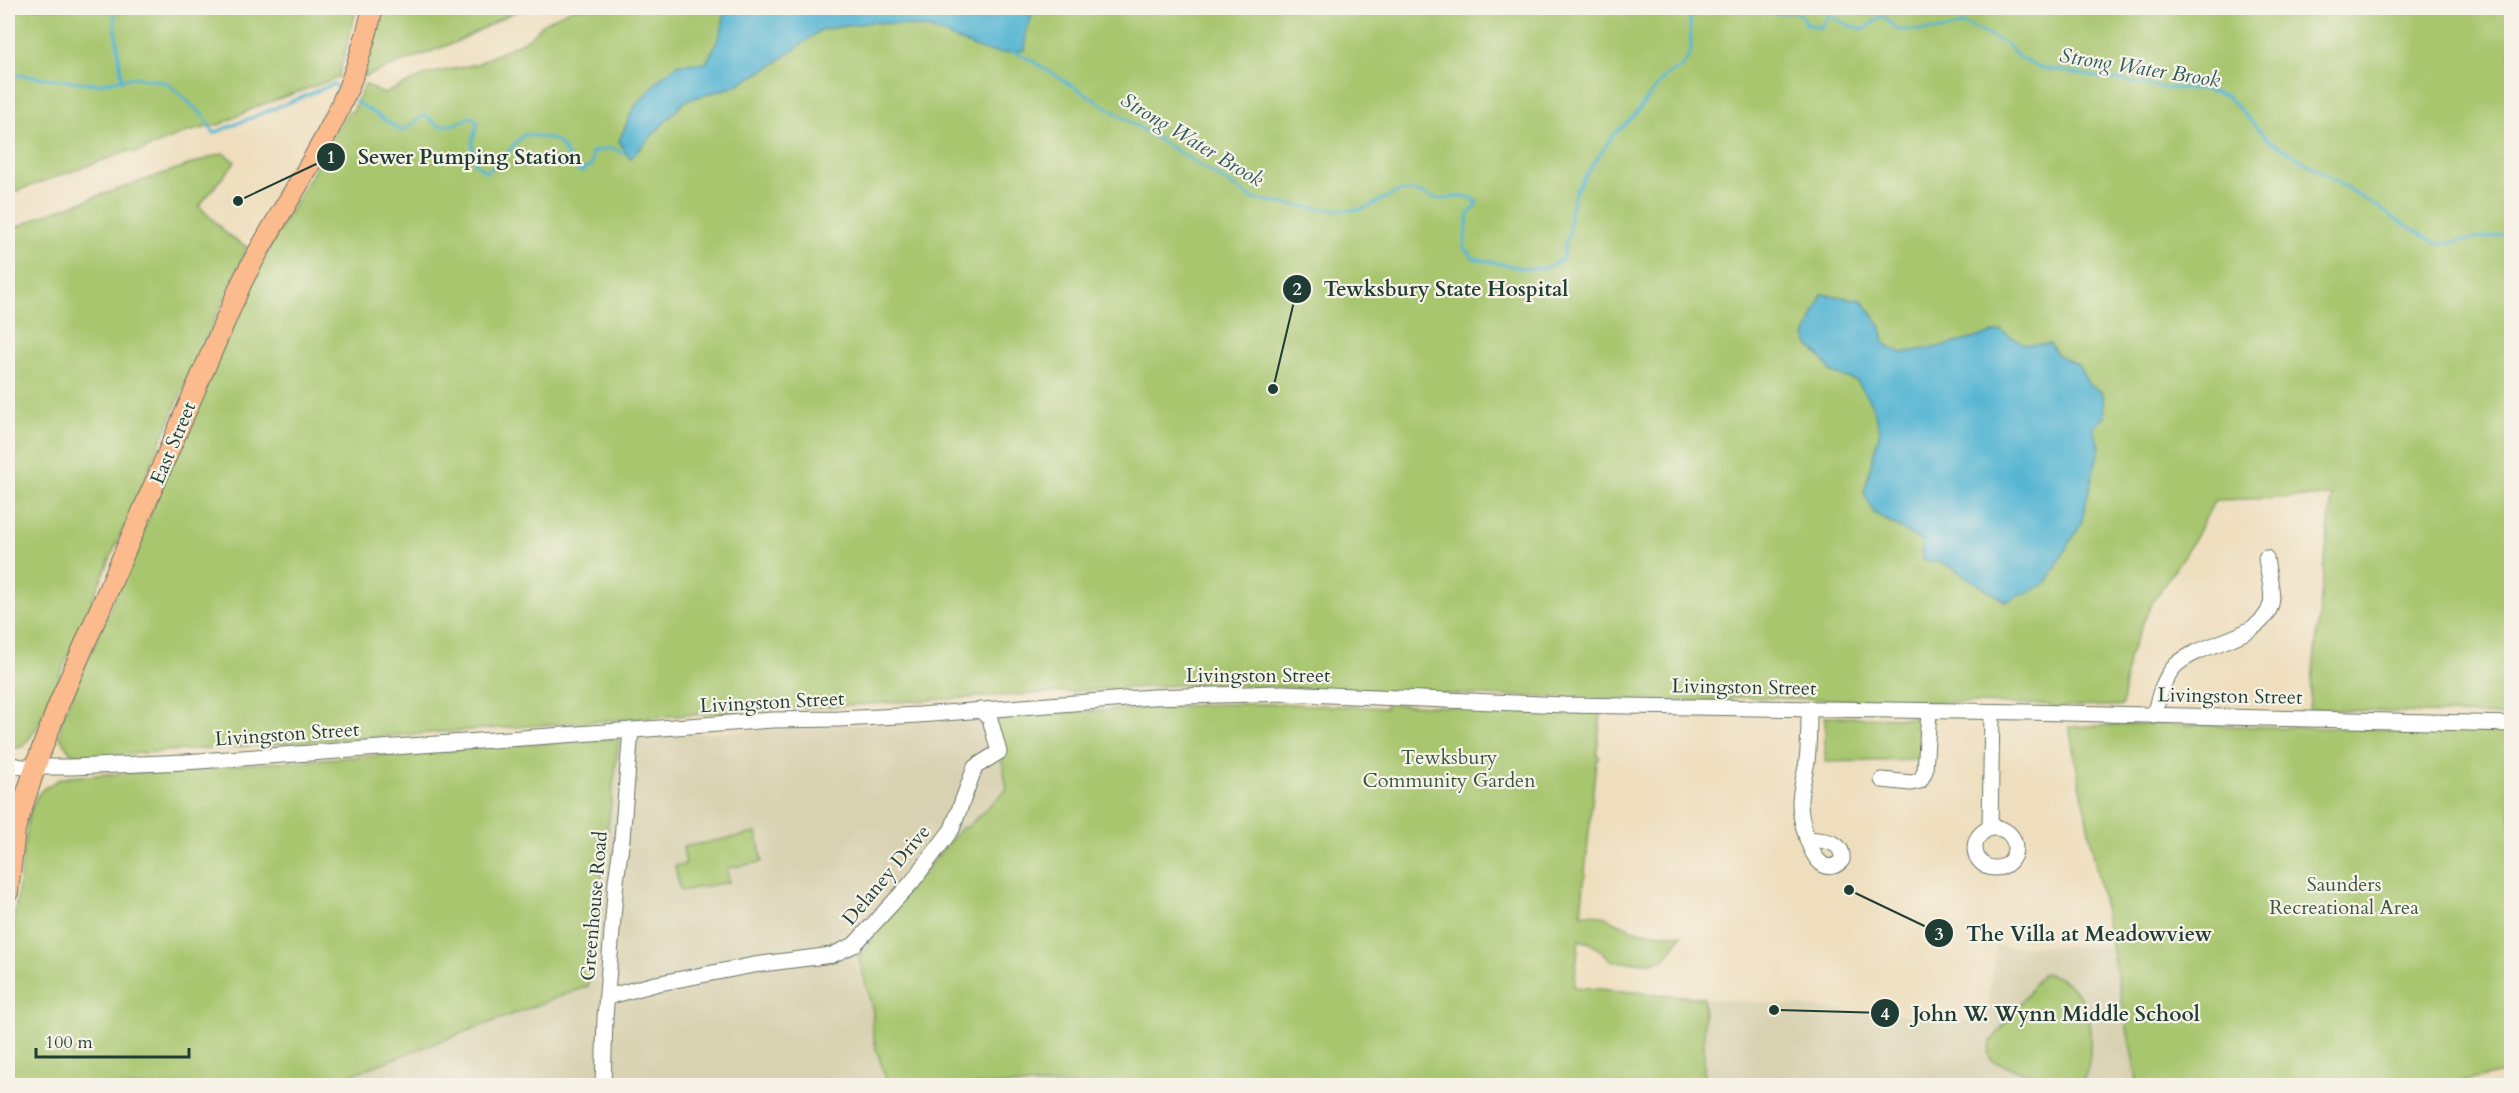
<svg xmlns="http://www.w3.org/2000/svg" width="2519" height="1093" viewBox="0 0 2519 1093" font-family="Cardo,serif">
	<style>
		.built { fill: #d9d2b2 }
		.green { fill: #a7c66e; stroke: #638251; stroke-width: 1.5 }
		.water { fill: #55b5d3; stroke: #3a7984; stroke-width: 1.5 }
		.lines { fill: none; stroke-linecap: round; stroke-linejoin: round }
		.stream { stroke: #55b5d3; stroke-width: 3 }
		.minor-casing { stroke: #677564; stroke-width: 17 }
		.major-casing { stroke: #677564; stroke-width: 22 }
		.minor { stroke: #fff; stroke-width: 15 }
		.major { stroke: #fbbb8d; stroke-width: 20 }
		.labels { text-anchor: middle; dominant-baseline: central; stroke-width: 4.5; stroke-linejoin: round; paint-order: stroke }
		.street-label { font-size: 20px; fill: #1f3d34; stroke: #f7f3e8 }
		.park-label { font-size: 20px; fill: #3a5840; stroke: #f7f3e8 }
		.water-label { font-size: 21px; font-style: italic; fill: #2c5b5c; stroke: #f7f3e8 }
		.leader { fill: none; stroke: #1f3d34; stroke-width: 2 }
		.callout-dot { fill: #1f3d34; stroke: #f7f3e8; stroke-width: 2 }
		.mark-label { font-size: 18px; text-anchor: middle; font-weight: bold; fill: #fff }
		.callout-label { font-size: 21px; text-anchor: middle; font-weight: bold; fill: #1f3d34; stroke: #f7f3e8; stroke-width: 4.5; stroke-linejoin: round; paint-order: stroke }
	</style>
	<rect width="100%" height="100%" fill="#f7f3e8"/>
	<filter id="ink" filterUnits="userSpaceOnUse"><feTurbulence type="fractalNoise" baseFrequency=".0167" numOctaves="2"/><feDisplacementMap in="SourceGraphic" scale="12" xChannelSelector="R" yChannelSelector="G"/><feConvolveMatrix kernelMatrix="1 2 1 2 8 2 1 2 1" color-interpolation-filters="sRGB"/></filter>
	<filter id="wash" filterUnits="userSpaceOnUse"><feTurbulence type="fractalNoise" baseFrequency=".008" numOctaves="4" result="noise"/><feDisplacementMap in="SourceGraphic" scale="24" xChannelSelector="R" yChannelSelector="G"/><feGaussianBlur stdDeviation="1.35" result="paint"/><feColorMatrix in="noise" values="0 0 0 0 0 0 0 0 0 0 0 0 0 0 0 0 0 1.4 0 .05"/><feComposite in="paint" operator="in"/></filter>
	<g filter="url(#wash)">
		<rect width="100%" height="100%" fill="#eedebd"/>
		<polygon class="built" points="1221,704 1290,704 1601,713 1574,987 1985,1022 1996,947 2112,946 2138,1085 8,1086 8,990 15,912 29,814 41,791 52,783 64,778 673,735"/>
		<g class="green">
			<polygon points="8,8 357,8 338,78 258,106 221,124 187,132 136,153 129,151 8,194"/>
			<polygon points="385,8 522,8 456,42 363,77"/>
			<polygon points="574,8 2511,8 2511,716 2309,709 2332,496 2215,500 2192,543 2151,604 2128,659 2122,706 2053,707 2051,705 1734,697 1727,702 1473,695 1228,685 1228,682 672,716 85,757 71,753 60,738 61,722 252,278 347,113 353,111 365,84 383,94 428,74 477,64 528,39 545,22"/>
			<polygon points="223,153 235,162 199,206 228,235 247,247 181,394 38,726 24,746 8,750 8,231 49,213"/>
			<path d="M1221 704H1290L1386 708V704L1601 713 1597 752 1599 758 1596 761 1581 913C1607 912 1615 925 1639 931 1653 934 1668 934 1682 935L1664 959 1650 962H1614L1591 943 1579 940 1574 987 1704 998V1085H893L886 1079 876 1048 872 1027 873 1012 859 958 873 940 871 935 961 828H966L1007 789 994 716Z"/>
			<polygon points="1825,717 1923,718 1923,760 1825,762"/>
			<polygon points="2140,724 2511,732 2511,1071 2443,1086 2138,1085 2069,727"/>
			<polygon points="619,738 588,986 323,1085 8,1086 8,990 15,912 29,814 37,796 43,789 58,780 69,777"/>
			<polygon points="757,833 762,862 727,868 729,882 680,891 675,866 686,864 683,847"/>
			<path d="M2043 973C2060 976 2071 984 2081 998 2093 1018 2094 1068 2080 1085H2064L1992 1061C1987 1054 1988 1049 1991 1042Z"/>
		</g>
		<g class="water">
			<path d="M723 8H1035L1026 31 1025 50 1003 53 982 50 931 29 904 25 872 22 821 30 770 67 735 86 685 101 630 159 619 141 633 109 660 78 679 64 706 63C714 47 727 27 723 8Z"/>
			<polygon points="1822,294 1862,300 1880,325 1885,344 1901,353 1944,346 2001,331 2025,344 2050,344 2058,355 2078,365 2089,385 2103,392 2105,416 2093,428 2100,445 2081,524 2046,584 2006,602 1948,565 1922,559 1921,541 1874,513 1864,493 1880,430 1871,403 1857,381 1832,373 1824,361 1809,345 1805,337"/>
		</g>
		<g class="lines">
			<g class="stream">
				<polyline points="113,8 122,80"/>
				<polyline points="1761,8 1778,14 1794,11 1804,18 1806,24 1821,28 1829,14 1847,25 1865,29 1882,15 1898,30 1943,30 1964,24 2005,43 2021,59 2043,68 2166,88 2203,89 2228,97 2269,140 2437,244 2512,234"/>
				<path d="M1010 50 1031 60 1254 199C1287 204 1322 211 1356 210 1374 209 1387 191 1407 191 1420 190 1431 199 1443 199 1457 198 1465 191 1477 202L1475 208 1469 213 1464 247 1473 258 1526 269 1545 268 1563 259 1565 243 1569 234 1570 213 1576 190 1613 135 1633 117 1665 76 1682 67 1691 53 1690 13 1702 8"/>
				<polyline points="8,74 98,84 135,77 167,83 203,115 214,133 334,84 337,87"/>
				<path d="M355 101 402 131 425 115 439 126 456 124 471 117 478 122 472 142 475 163 486 172C504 164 510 144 526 134 533 136 550 137 556 141 565 146 569 164 581 172L592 165V152L612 148 623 153 625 149"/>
			</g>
		</g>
	</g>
	<g filter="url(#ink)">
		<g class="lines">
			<g class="minor-casing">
				<g id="minor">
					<path d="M2154 716C2158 699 2163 678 2176 665 2202 641 2262 640 2271 604 2274 593 2267 569 2266 558"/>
					<polyline points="8,764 23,767 71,767 185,762 773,720 839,719 919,715 1152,697 1283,693 1564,705 2026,712 2512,724"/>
					<polyline points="1882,780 1911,783 1920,781 1925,771 1929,711"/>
					<circle cx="1995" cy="848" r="20"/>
					<polyline points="1990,828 1992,713"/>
					<path d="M1807 839C1821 840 1844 840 1842 860 1837 866 1829 869 1822 864 1809 855 1800 818 1800 803 1800 788 1805 775 1807 761 1809 744 1809 726 1809 709"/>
					<polyline points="607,997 655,984 754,965 832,955 854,945 912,882 952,829 975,767 999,752 990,719 980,710"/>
					<polyline points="603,1086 605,1018 616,881 622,839 631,730"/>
				</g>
			</g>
			<g class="major-casing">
				<path id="major" d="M8 892 15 829 38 759 60 701 242 282C282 203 338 134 362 48 366 35 371 21 372 8"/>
			</g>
			<use href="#minor" class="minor"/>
			<use href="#major" class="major"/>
		</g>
	</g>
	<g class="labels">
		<g class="street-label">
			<text transform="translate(173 443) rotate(-67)">East Street</text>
			<text x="1258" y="675">Livingston Street</text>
			<text transform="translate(1744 687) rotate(1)">Livingston Street</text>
			<text transform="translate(2230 696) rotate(1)">Livingston Street</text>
			<text transform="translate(772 702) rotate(-3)">Livingston Street</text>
			<text transform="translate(287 734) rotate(-4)">Livingston Street</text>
			<text transform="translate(886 875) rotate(-50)">Delaney Drive</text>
			<text transform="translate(594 906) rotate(-85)">Greenhouse Road</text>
		</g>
		<g class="park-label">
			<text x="1449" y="757">Tewksbury<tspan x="1449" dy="23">Community Garden</tspan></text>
			<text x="2344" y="884">Saunders<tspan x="2344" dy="23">Recreational Area</tspan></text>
		</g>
		<g class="water-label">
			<text transform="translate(2140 68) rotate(9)">Strong Water Brook</text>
			<text transform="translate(1192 140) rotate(31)">Strong Water Brook</text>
		</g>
	</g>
	<path class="leader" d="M238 201L331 157M1273 389L1297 289M1849 890L1939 933M1774 1010L1885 1013"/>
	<g class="callout-dot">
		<circle cx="238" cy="201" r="6"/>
		<circle cx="1273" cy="389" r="6"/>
		<circle cx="1849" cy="890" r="6"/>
		<circle cx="1774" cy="1010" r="6"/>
		<circle cx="331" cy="157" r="15"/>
		<circle cx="1297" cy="289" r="15"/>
		<circle cx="1939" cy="933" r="15"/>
		<circle cx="1885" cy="1013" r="15"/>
	</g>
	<g class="mark-label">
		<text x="331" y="163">1</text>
		<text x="1297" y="295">2</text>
		<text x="1939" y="940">3</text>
		<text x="1885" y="1020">4</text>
	</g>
	<g class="callout-label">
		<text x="470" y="164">Sewer Pumping Station</text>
		<text x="1446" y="296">Tewksbury State Hospital</text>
		<text x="2089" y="941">The Villa at Meadowview</text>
		<text x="2056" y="1021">John W. Wynn Middle School</text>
	</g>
	<rect width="2519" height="1093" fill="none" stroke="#f7f3e8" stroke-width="30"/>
	<path d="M36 1048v9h153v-9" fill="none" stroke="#1f3d34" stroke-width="3"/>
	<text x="45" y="1048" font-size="18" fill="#1f3d34" stroke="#f7f3e8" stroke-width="4.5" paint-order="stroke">100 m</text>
</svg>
